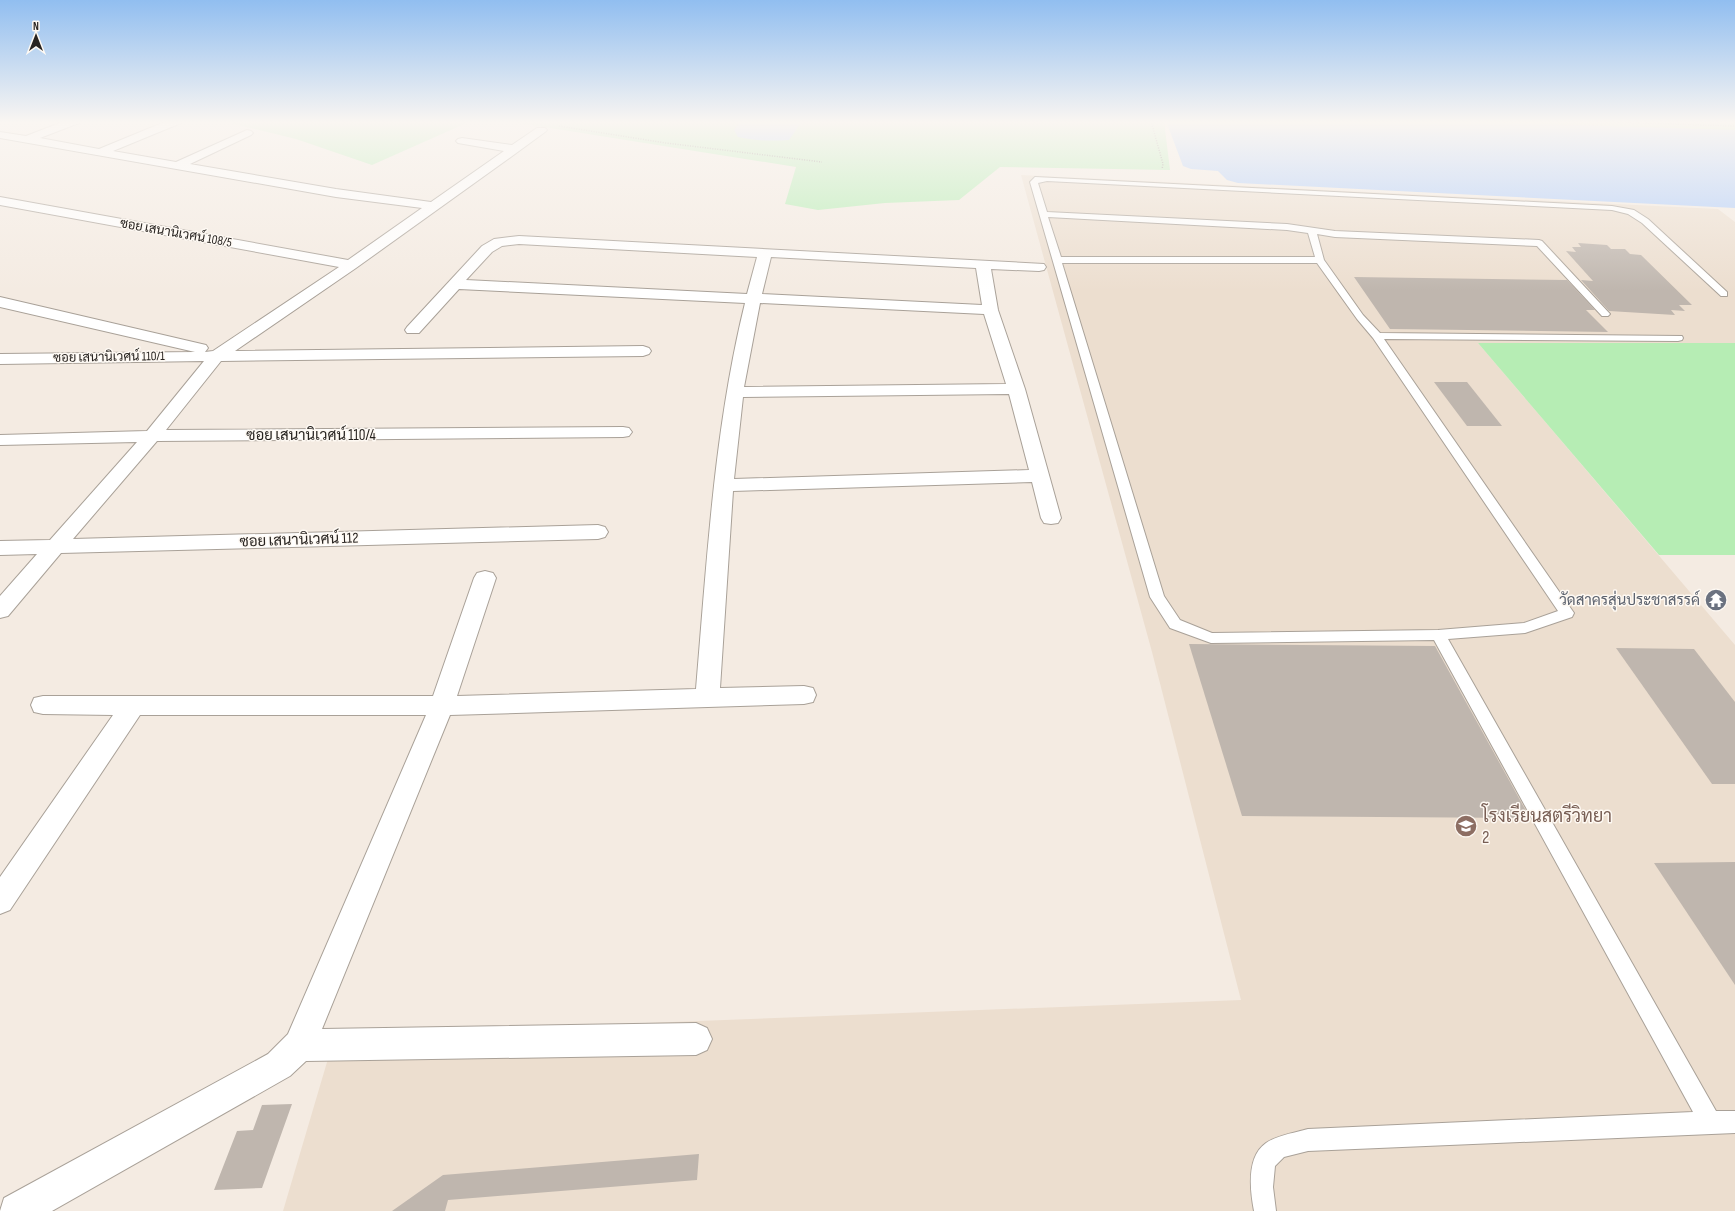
<svg xmlns="http://www.w3.org/2000/svg" width="1735" height="1211" viewBox="0 0 1735 1211" font-family="'Sofia Sans Condensed',Sarabun,sans-serif">
	<style>
		.built { fill: #ecdecf }
		.green { fill: #b6edb4 }
		.water { fill: #b0cdfb }
		.building { fill: #bfb6ae }
		.lines { fill: none; stroke-linecap: round; stroke-linejoin: round }
		.lane-casing { stroke: #a9a198; stroke-width: 2 }
		.street-casing { stroke: #a9a198; stroke-width: 2 }
		.path { stroke: #8b847e; stroke-width: 1.5; stroke-dasharray: 1 1.5; stroke-linecap: butt }
		.lane { fill: #fff; fill-rule: evenodd }
		.street { fill: #fff; fill-rule: evenodd }
		.labels { text-anchor: middle; dominant-baseline: central; stroke-width: 3; stroke-linejoin: round; paint-order: stroke }
		.far-street-label { font-size: 13px; fill: #282421; stroke: #fef9f3 }
		.street-label { font-size: 15px; fill: #282421; stroke: #fef9f3 }
		.worship-label { font-size: 15px; fill: #5b616d; stroke: #fef9f3; text-anchor: end }
		.near-education-label { font-size: 18px; fill: #785e54; stroke: #fef9f3; text-anchor: start }
	</style>
	<rect width="100%" height="100%" fill="#f4ebe2"/>
	<polygon class="built" points="1021,175 1718,209 1735,222 1735,343 1478,343 1735,645 1735,1211 283,1211 335,1035 1241,1000 1152,652"/>
	<g class="green">
		<polygon points="222,121 471,121 372,165 296,139"/>
		<polygon points="507,121 1164,121 1170,170 1000,167 959,200 885,203 818,210 785,204 796,167"/>
		<polygon points="1357,121 1735,121 1735,136"/>
		<polygon points="1478,343 1735,343 1735,555 1659,555"/>
	</g>
	<g class="water">
		<path d="M741 121H802L789 140C771 141 755 141 738 137L734 130Z"/>
		<polygon points="1166,121 1451,121 1735,130 1735,208 1238,183 1227,180 1218,171 1191,169 1183,166"/>
	</g>
	<g class="building">
		<polygon points="1578,243 1607,245 1611,249 1625,249 1630,254 1641,255 1692,305 1679,305 1685,311 1671,310 1675,315 1609,311 1581,280 1593,281 1566,251 1576,252 1572,247 1581,247"/>
		<polygon points="1354,277 1567,280 1595,310 1586,310 1608,332 1390,329"/>
		<polygon points="1434,382 1467,382 1502,426 1467,426"/>
		<polygon points="1189,644 1435,646 1530,818 1242,816"/>
		<polygon points="1616,648 1694,649 1735,702 1735,784 1712,784"/>
		<polygon points="1735,862 1735,985 1654,863"/>
		<polygon points="292,1104 262,1188 214,1190 237,1131 253,1130 262,1105"/>
		<polygon points="699,1154 697,1180 448,1200 445,1211 392,1211 443,1175"/>
	</g>
	<g class="lines">
		<g class="lane-casing">
			<path id="lane" d="M1035 177 1612 206 1634 210 1648 219 1727 292V296H1721L1642 223 1628 214 1612 210 1047 181 1038 183 1047 212 1287 224 1335 231 1539 240 1542 241 1610 314 1608 316H1602L1537 246 1335 237 1317 234 1324 260 1363 315 1380 333 1682 336 1683 338 1682 340 1678 341 1384 339 1574 613 1572 617 1525 633 1448 639 1716 1111H1735V1133L1308 1151 1284 1157 1275 1166 1273 1187 1276 1211H1254C1250 1190 1246 1157 1266 1143 1278 1135 1294 1133 1308 1129L1693 1112 1434 640 1211 643 1170 628 1150 597 1030 182ZM1048 217 1287 230 1308 233 1315 257H1061ZM1062 263H1317L1357 319 1373 338 1558 611 1524 623 1438 630 1212 633 1180 620 1164 596Z"/>
		</g>
		<g class="street-casing">
			<g id="street">
				<polygon points="65,121 80,121 79,123 40,138 99,149 167,121 182,121 181,123 113,151 176,162 247,130 251,131 253,133 251,135 190,164 336,189 431,202 504,151 458,143 456,141 458,139 462,138 512,145 537,128 545,128 547,130 545,132 519,151 356,268 235,351 643,346 649,348 651,351 649,354 643,356 221,361 166,430 623,427 629,428 632,432 629,436 623,437 157,441 73,539 598,525 605,527 608,532 605,537 598,539 61,553 8,616 0,618 0,596 37,554 0,555 0,541 50,540 137,442 0,445 0,435 147,431 204,361 0,364 0,354 195,352 0,307 0,297 206,345 208,348 205,352 213,351 339,267 0,205 0,197 348,260 422,208 336,197 0,138 0,132 26,136"/>
				<path d="M519 236 1044 264 1046 267 1044 270 1039 271 991 269 998 310 1025 389 1061 518 1058 523 1051 524 1044 523 1041 518 1032 482 733 491 720 688 804 686 813 688 816 695 813 702 804 704 450 715 322 1029 696 1023 707 1028 712 1039 707 1050 696 1055 306 1061 290 1076 52 1211H0L4 1198 268 1054 288 1034 426 715H140L10 910 0 914V877L113 715 43 714 34 712 31 705 34 698 43 696H433L474 578 477 573 485 571 493 573 496 578 457 696 696 689C707 560 714 429 745 303L459 289 419 333H407L405 330 407 327 482 246 494 239ZM519 244 757 257 747 294 466 280 492 252 502 246ZM771 257 976 268 982 305 762 294ZM760 303 984 314 1006 384 744 387ZM1009 394 1029 470 734 479 743 397Z"/>
			</g>
		</g>
		<g class="path">
			<polyline points="1151,121 1163,164 1162,169"/>
			<polyline points="1583,121 1735,126"/>
			<polyline points="559,126 666,143 822,162"/>
		</g>
		<use href="#lane" class="lane"/>
		<use href="#street" class="street"/>
	</g>
	<linearGradient id="sky" x2="0" y2="1"><stop stop-color="#91bef0"/><stop offset="0.42" stop-color="#faf6f2"/><stop offset="1" stop-color="#faf6f2" stop-opacity="0"/></linearGradient>
	<rect width="1735" height="291" fill="url(#sky)"/>
	<defs>
		<g id="temple-disc" transform="scale(1.15)"><circle r="9.5" fill="#6b7280" stroke="#fef9f3"/><path d="M0-6L5-2H3V0L6.5 2.5H4V6H1.5V3h-3V6H-4V2.5H-6.5L-3 0V-2H-5Z" fill="#fff"/></g>
		<g id="school-disc" transform="scale(1.15)"><circle r="9.5" fill="#8d6e63" stroke="#fef9f3"/><path d="M0-5L7-2L0 1L-7-2ZM-4 1L0 2.5L4 1V4Q0 6-4 4Z" fill="#fff"/></g>
	</defs>
	<g fill-rule="evenodd">
		<use href="#temple-disc" x="1716" y="600"/>
		<use href="#school-disc" x="1466" y="826"/>
	</g>
	<g class="labels">
		<g class="far-street-label">
			<text transform="translate(176 233) rotate(10)">ซอย เสนานิเวศน์ 108/5</text>
			<text transform="translate(109 357) rotate(-1)">ซอย เสนานิเวศน์ 110/1</text>
		</g>
		<g class="street-label">
			<text x="311" y="435">ซอย เสนานิเวศน์ 110/4</text>
			<text transform="translate(299 540) rotate(-2)">ซอย เสนานิเวศน์ 112</text>
		</g>
		<g class="worship-label">
			<text x="1700" y="600">วัดสาครสุ่นประชาสรรค์</text>
		</g>
		<g class="near-education-label">
			<text x="1482" y="816">โรงเรียนสตรีวิทยา<tspan x="1482" dy="21">2</tspan></text>
		</g>
	</g>
	<g transform="translate(36 36)" stroke="#fef9f3" stroke-width="3" paint-order="stroke">
	<path d="M0-3L7 15L0 10L-7 15Z" fill="#282421"/>
	<text y="-6" font-size="11" font-weight="bold" text-anchor="middle" fill="#282421">N</text>
	</g>
</svg>
